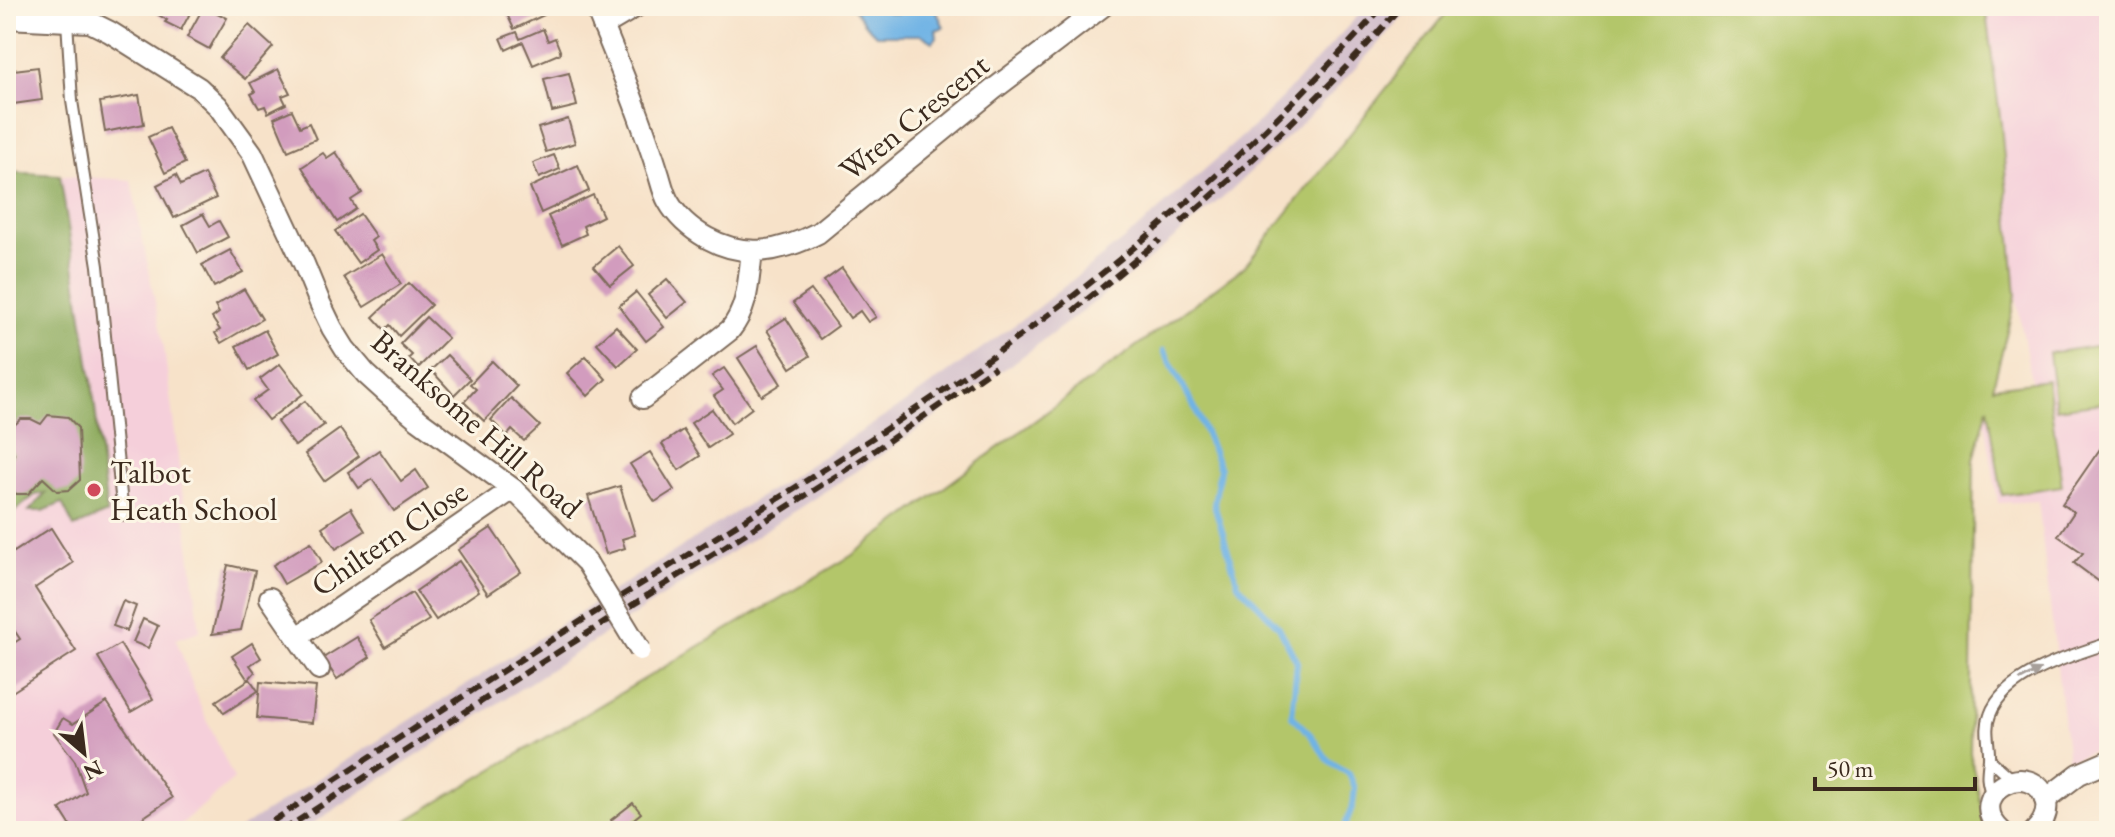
<svg xmlns="http://www.w3.org/2000/svg" width="2115" height="837" viewBox="0 0 2115 837" font-family="'EB Garamond',serif">
	<style>
		.built { fill: #f5cfda }
		.industrial { fill: #d1bdcb }
		.green { fill: #b3c66a; stroke: #777844; stroke-width: 2 }
		.forest { fill: #8eab5e; stroke: #646a3e; stroke-width: 2 }
		.water { fill: #70b3e5; stroke: #566e82; stroke-width: 2 }
		.lines { fill: none; stroke-linecap: round; stroke-linejoin: round }
		.stream { stroke: #70b3e5; stroke-width: 6 }
		.building { fill: #d29cbe }
		.lane-casing { stroke: #7d6a5a; stroke-width: 14 }
		.street-casing { stroke: #7d6a5a; stroke-width: 24 }
		.lane { stroke: #fff; stroke-width: 10 }
		.street { stroke: #fff; stroke-width: 20 }
		.rail { stroke: #3b2a1e; stroke-width: 6; stroke-dasharray: 12 6; stroke-linecap: butt }
		.street-bridge-casing { stroke: #7d6a5a; stroke-width: 24; stroke-linecap: butt }
		.street-bridge { stroke: #fff; stroke-width: 20 }
		.oneway { fill: #a79f9a }
		.poi-dot { fill: #d1495b; stroke: #fcf5e5; stroke-width: 3 }
		.labels { text-anchor: middle; dominant-baseline: central; stroke-width: 6; stroke-linejoin: round; paint-order: stroke }
		.street-label { font-size: 32px; fill: #3b2a1e; stroke: #fcf5e5 }
		.poi-label { font-size: 32px; fill: #3b2a1e; stroke: #fcf5e5; text-anchor: start }
	</style>
	<rect width="100%" height="100%" fill="#fcf5e5"/>
	<filter id="ink" filterUnits="userSpaceOnUse"><feTurbulence type="fractalNoise" baseFrequency=".0125" numOctaves="2"/><feDisplacementMap in="SourceGraphic" scale="16" xChannelSelector="R" yChannelSelector="G"/><feConvolveMatrix kernelMatrix="1 2 1 2 8 2 1 2 1" color-interpolation-filters="sRGB"/></filter>
	<filter id="wash" filterUnits="userSpaceOnUse"><feTurbulence type="fractalNoise" baseFrequency=".006" numOctaves="4" result="noise"/><feDisplacementMap in="SourceGraphic" scale="32" xChannelSelector="R" yChannelSelector="G"/><feGaussianBlur stdDeviation="1.8" result="paint"/><feColorMatrix in="noise" values="0 0 0 0 0 0 0 0 0 0 0 0 0 0 0 0 0 1.4 0 .05"/><feComposite in="paint" operator="in"/></filter>
	<g filter="url(#wash)">
		<rect width="100%" height="100%" fill="#f7e2c9"/>
		<g class="built">
			<polygon points="1985,6 2109,6 2109,743 2068,761 2038,501 1998,503 1981,395 2032,385 2016,295 2001,124"/>
			<polygon points="6,172 131,180 164,348 200,631 176,639 199,703 234,779 173,831 6,831"/>
		</g>
		<polygon class="industrial" points="1367,6 1413,6 1327,99 1231,190 1133,273 1016,361 884,453 301,831 236,831 621,586 901,406 1027,316 1137,229 1262,119"/>
		<g class="green">
			<polygon points="1452,6 1985,6 2001,124 2016,295 1993,387 2047,380 2062,486 2002,495 1988,407 1974,460 1970,753 1987,831 389,831 851,556 1244,267"/>
			<polygon points="2109,344 2109,402 2056,409 2049,353"/>
		</g>
		<polygon class="forest" points="6,172 60,175 92,381 107,513 74,527 62,503 43,511 29,511 46,493 35,495 10,515 6,513"/>
		<path class="water" d="M852 6H881C885 12 891 14 898 13L904 6H934L944 27 936 30 937 37 933 42 922 35H876L864 23Z"/>
		<g class="lines">
			<polyline class="stream" points="1164,351 1196,410 1220,469 1214,504 1238,584 1279,627 1297,662 1292,716 1310,734 1328,760 1349,774 1355,788 1353,805 1346,823 1348,831"/>
		</g>
		<g id="blocks">
			<g class="building">
				<polygon points="161,6 194,6 181,30 165,22 167,20 157,14"/>
				<polygon points="204,6 227,18 209,49 187,37"/>
				<polygon points="503,6 540,6 544,15 514,29"/>
				<polygon points="249,25 273,47 245,79 220,58"/>
				<polygon points="543,29 548,41 555,38 561,53 533,65 523,42 506,50 501,38 517,32 520,39"/>
				<polygon points="38,67 42,100 6,105 6,71"/>
				<polygon points="278,69 290,93 282,96 286,104 268,113 265,106 259,108 251,94 255,92 250,83"/>
				<polygon points="569,73 577,106 552,112 544,79"/>
				<polygon points="139,95 144,124 105,132 100,102"/>
				<polygon points="292,110 300,127 309,123 316,139 288,151 274,118"/>
				<polygon points="568,119 575,143 546,152 538,128"/>
				<polygon points="168,128 185,163 165,173 148,137"/>
				<polygon points="336,152 362,193 351,200 356,209 337,222 302,167 323,153 327,158"/>
				<polygon points="554,155 560,169 539,178 533,163"/>
				<polygon points="578,165 589,191 541,213 530,187"/>
				<polygon points="204,174 216,198 174,218 157,185 176,175 181,185"/>
				<polygon points="593,195 603,216 583,226 586,234 562,245 548,216"/>
				<polygon points="203,214 210,226 219,221 228,237 198,253 183,225"/>
				<polygon points="360,214 376,237 371,241 377,250 358,263 335,231"/>
				<polygon points="618,246 634,266 610,285 594,266"/>
				<polygon points="230,250 243,272 214,287 202,265"/>
				<polygon points="382,254 401,284 364,307 344,277"/>
				<polygon points="842,268 876,317 868,322 860,311 850,318 824,281"/>
				<polygon points="667,279 687,302 667,318 648,295"/>
				<polygon points="409,283 431,305 399,336 390,325 385,330 373,317"/>
				<polygon points="244,289 262,319 221,343 215,333 220,330 212,318 219,313 215,306"/>
				<polygon points="811,290 838,326 820,339 793,303"/>
				<polygon points="636,292 664,327 646,341 619,306"/>
				<polygon points="426,317 448,338 418,368 409,358 412,355 400,344"/>
				<polygon points="786,318 810,356 791,368 767,330"/>
				<polygon points="616,326 637,349 618,366 597,343"/>
				<polygon points="265,330 278,354 249,370 236,346"/>
				<polygon points="757,346 781,384 762,396 738,358"/>
				<polygon points="447,355 470,379 454,395 431,370"/>
				<polygon points="586,356 606,379 588,396 567,373"/>
				<polygon points="492,361 517,386 484,421 464,402 476,389 470,384"/>
				<polygon points="280,364 303,394 268,420 253,401 268,390 260,379"/>
				<polygon points="724,368 752,408 732,423 714,396 723,390 712,376"/>
				<polygon points="511,398 540,426 524,441 512,430 507,436 491,420"/>
				<polygon points="305,401 324,425 295,446 277,422"/>
				<polygon points="712,409 729,434 708,448 691,423"/>
				<polygon points="48,415 68,417 78,428 80,480 69,490 57,491 43,478 28,494 16,494 6,483 6,464 14,454 7,443 11,428 21,419 31,419 41,424"/>
				<polygon points="340,429 359,456 324,481 305,454"/>
				<polygon points="683,430 700,456 679,470 662,444"/>
				<polygon points="2109,436 2109,589 2074,563 2083,553 2058,536 2074,512 2062,504"/>
				<polygon points="379,450 401,481 416,470 428,488 394,511 372,479 359,488 348,472"/>
				<polygon points="650,452 674,490 655,502 630,464"/>
				<polygon points="620,486 635,535 622,539 625,548 606,554 588,496"/>
				<polygon points="351,508 365,531 336,549 322,527"/>
				<polygon points="51,528 73,563 35,588 76,651 6,696 6,648 20,639 6,618 6,540 14,552"/>
				<polygon points="491,528 521,572 488,594 458,550"/>
				<polygon points="311,542 322,562 284,584 273,565"/>
				<polygon points="459,561 479,591 436,620 416,591"/>
				<polygon points="228,565 255,571 241,630 212,634"/>
				<polygon points="412,593 429,620 385,647 369,620"/>
				<polygon points="123,601 136,606 127,631 113,626"/>
				<polygon points="143,619 158,626 148,648 133,642"/>
				<polygon points="357,637 370,657 337,679 323,658"/>
				<polygon points="252,643 261,658 250,665 255,672 248,680 232,656"/>
				<polygon points="120,644 153,699 131,712 98,657"/>
				<polygon points="250,679 258,691 224,713 216,701"/>
				<polygon points="260,682 316,687 312,723 257,718"/>
				<polygon points="107,702 172,798 123,831 74,831 60,809 86,792 75,761 54,733 63,718 73,724"/>
				<polygon points="633,803 641,813 619,831 611,820"/>
			</g>
		</g>
	</g>
	<g filter="url(#ink)">
		<use href="#blocks" fill-opacity="0" stroke="#7d6a5a" stroke-width="2"/>
		<g class="lines">
			<g class="lane-casing">
				<g id="lane">
					<polyline points="67,21 72,101 98,266 123,515"/>
					<polyline points="1989,759 2013,780"/>
					<path d="M1992 796C1986 779 1987 776 1989 759 1990 745 1984 730 1990 715 2004 675 2072 655 2109 643"/>
				</g>
			</g>
			<g class="street-casing">
				<g id="street">
					<path d="M595 6C610 42 625 78 638 114 645 133 652 153 658 172 661 181 663 192 668 201 677 217 691 229 707 238 745 259 781 252 818 233L994 89 1103 6"/>
					<polyline points="6,18 90,22 110,32 199,88 218,106 252,153 304,264 320,303 332,328 345,349 366,374 388,394 419,420 513,489 587,563"/>
					<polyline points="603,26 637,6"/>
					<path d="M643 398 730 330C749 307 748 280 752 252"/>
					<polyline points="270,598 319,669"/>
					<polyline points="298,637 513,489"/>
					<polyline points="2045,800 2079,774 2109,761"/>
					<path d="M2001 831C1961 793 2035 755 2046 802 2048 814 2043 823 2035 831"/>
				</g>
			</g>
			<use href="#lane" class="lane"/>
			<use href="#street" class="street"/>
			<g class="rail">
				<path d="M1181 222C1260 156 1334 84 1401 6"/>
				<polyline points="1073,311 1160,240"/>
				<path d="M258 831C369 757 481 684 594 613 753 514 915 417 1064 303 1180 215 1286 115 1383 6"/>
				<polyline points="282,831 528,671 855,464 995,367"/>
			</g>
			<g class="street-bridge-casing">
				<polyline id="street-bridge" points="587,563 640,650"/>
			</g>
			<use href="#street-bridge" class="street-bridge"/>
		</g>
		<defs><path id="oneway-solid" d="M-6-.8H1V-3.2L6.5 0L1 3.2V.8H-6Z" transform="scale(2)"/></defs>
		<use class="oneway" href="#oneway-solid" transform="translate(2030 675) rotate(-28)"/>
	</g>
	<circle class="poi-dot" cx="94" cy="490" r="8"/>
	<g class="labels">
		<g class="street-label">
			<text transform="translate(914 117) rotate(-39)">Wren Crescent</text>
			<text transform="translate(477 424) rotate(41)">Branksome Hill Road</text>
			<text transform="translate(389 538) rotate(-34)">Chiltern Close</text>
		</g>
		<g class="poi-label">
			<text x="110" y="472">Talbot<tspan x="110" dy="37">Heath School</tspan></text>
		</g>
	</g>
	<rect width="2115" height="837" fill="none" stroke="#fcf5e5" stroke-width="32"/>
	<g transform="translate(84 753) rotate(152)" stroke="#fcf5e5" stroke-width="6" paint-order="stroke">
	<path d="M0-6L14 30L0 20L-14 30Z" fill="#3b2a1e"/>
	<text y="-12" font-size="22" font-weight="bold" text-anchor="middle" fill="#3b2a1e">N</text>
	</g>
	<path d="M1815 777v12h160v-12" fill="none" stroke="#3b2a1e" stroke-width="4"/>
	<text x="1827" y="777" font-size="24" fill="#3b2a1e" stroke="#fcf5e5" stroke-width="6" paint-order="stroke">50 m</text>
</svg>
